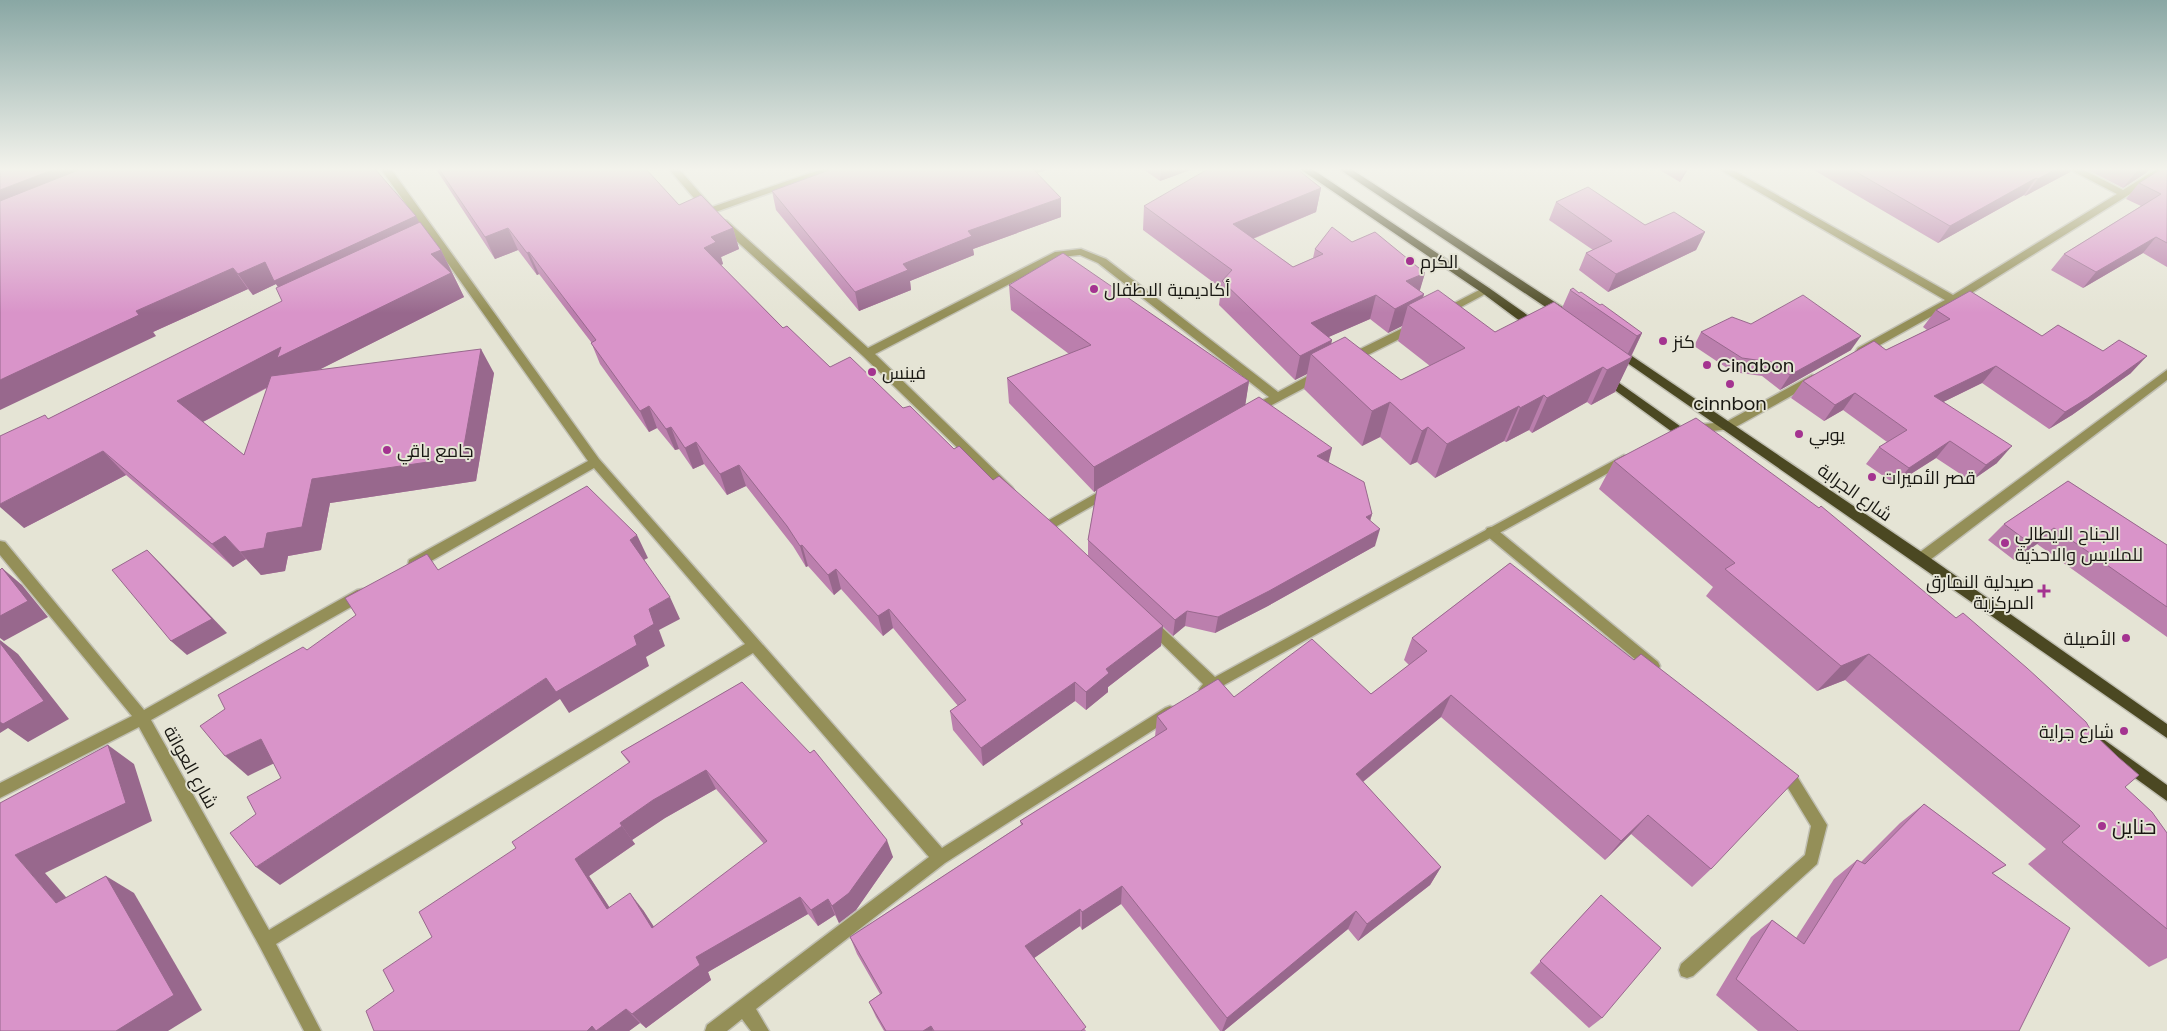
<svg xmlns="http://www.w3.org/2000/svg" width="2167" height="1031" viewBox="0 0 2167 1031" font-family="Poppins,Cairo,sans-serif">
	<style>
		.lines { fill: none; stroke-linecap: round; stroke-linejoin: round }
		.lane-casing { stroke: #c0bfb2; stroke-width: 3 }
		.street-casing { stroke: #c0bfb2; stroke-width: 3 }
		.primary-casing { stroke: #c0bfb2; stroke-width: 3 }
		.lane { fill: #948f58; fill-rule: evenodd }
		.street { fill: #948f58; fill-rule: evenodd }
		.primary { fill: #4b4822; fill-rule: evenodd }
		.wall { fill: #bb7fad; fill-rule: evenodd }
		.shaded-wall { fill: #98688d }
		.building { fill: #d994c9; stroke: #98688d; fill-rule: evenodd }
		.poi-dot { fill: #a43390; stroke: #e5e4d5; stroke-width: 2 }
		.labels { text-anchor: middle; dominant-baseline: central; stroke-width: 4; stroke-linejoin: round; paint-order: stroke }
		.poi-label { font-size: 18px; fill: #181712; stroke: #e5e4d5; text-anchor: start }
		.street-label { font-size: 18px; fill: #181712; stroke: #e5e4d5 }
		.near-poi-label { font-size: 21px; fill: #181712; stroke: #e5e4d5; text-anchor: start }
	</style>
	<rect width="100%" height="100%" fill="#e5e4d5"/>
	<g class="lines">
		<g class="lane-casing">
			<g id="lane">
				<polygon points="1491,527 1495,528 1658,662 1660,666 1658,670 1653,672 1648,670 1487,536 1485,532 1487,528"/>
				<polygon points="1780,765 1798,778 1827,825 1817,864 1693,976 1687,978 1681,976 1679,970 1681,964 1805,855 1811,826 1788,788 1775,777 1773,772 1775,767"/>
			</g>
		</g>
		<g class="street-casing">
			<g id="street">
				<polygon points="381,169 391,169 599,459 942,848 1165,708 1170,706 1175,708 1177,712 1175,716 945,863 756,1009 769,1031 751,1031 742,1019 727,1031 705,1031 707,1025 929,857 753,653 276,944 321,1031 304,1031 260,947 139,727 0,798 0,783 132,716 0,555 0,541 5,542 144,710 357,590 362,589 367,590 369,594 367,598 151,720 269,930 745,644 594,468 419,568 414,569 409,568 408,564 409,560 588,461"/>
				<polygon points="669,169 679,169 712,207 822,169 837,169 710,214 706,212"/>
				<polygon points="1719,169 1731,169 1953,295 2117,194 2069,169 2082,169 2123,190 2157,169 2167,169 2167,171 1957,302 1862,355 1858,354 1856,351 1858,348 1945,300"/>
				<polygon points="723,220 727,221 868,348 1055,252 1081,249 1106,259 1278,392 1317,371 1321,370 1327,374 1325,377 1257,413 1249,413 1247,410 1249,407 1269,397 1098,263 1080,255 1061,257 875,354 1012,487 1014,490 1012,493 1004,493 863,356 719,225 718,223"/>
				<polygon points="1485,287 1489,288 1490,290 1489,292 1448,314 1440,314 1439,311"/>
				<polygon points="1415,322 1420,326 1419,329 1354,362 1350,363 1344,359 1346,356"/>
				<polygon points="2167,370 2167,380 1926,563 1916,563 1915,559 1916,555"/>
				<polygon points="1812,375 1816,376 1818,379 1816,382 1732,429 1692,433 1686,429 1692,425 1726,422"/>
				<polygon points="1624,455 1630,459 1628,462 1206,695 1201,693 1199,689 1203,684 1142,624 1144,620 1149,618 1154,620 1215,677"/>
				<polygon points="1109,486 1113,488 1115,491 1113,494 1050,530 1042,530 1040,527 1042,524"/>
			</g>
		</g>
		<g class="primary-casing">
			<g id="primary">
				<polygon points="1300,169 1312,169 1489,288 1540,324 1541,327 1540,330 1532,330 1481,292"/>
				<polygon points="1339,169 1351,169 1567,310 1568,313 1567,316 1559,316"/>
				<polygon points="1617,346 1926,555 2167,724 2167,738 1613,353 1611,350"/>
				<polygon points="1605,373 1694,436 1696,439 1694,442 1686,442 1601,380 1599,377 1601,374"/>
				<polygon points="2103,739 2167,785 2167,801 2098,751 2096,746 2098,741"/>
			</g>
		</g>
		<use href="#lane" class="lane"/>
		<use href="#street" class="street"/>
		<use href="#primary" class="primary"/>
	</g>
	<g class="wall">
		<path d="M0 169 419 222 441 250 464 297 318 370 494 373 476 481 330 503 321 550 288 556 285 571 261 575 246 559 233 567 126 475 24 528 48 419 282 301 278 287 276 284 253 295 248 289 153 332 156 336ZM267 388 244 455 203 422Z"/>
		<polygon points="436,169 646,169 679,205 733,228 739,249 721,257 723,264 721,265 783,328 830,367 903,408 1088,556 1088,540 1097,490 1094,492 1009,403 1007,378 1069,354 1011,310 1009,285 1249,381 1245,405 1329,463 1372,514 1370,521 1375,546 1266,607 1215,633 1185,626 1173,636 1122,588 1161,646 1108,687 1108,692 1086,710 1075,701 983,766 953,730 950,711 958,706 893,628 883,636 841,589 834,595 808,566 806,567 793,546 746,486 727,495 704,464 693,469 679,449 675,450 657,428 649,432 600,364 591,342 539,274 537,275 518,250 495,259"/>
		<polygon points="831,169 1047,169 1047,170 1037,173 1061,217 973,249 974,255 910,281 911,290 859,311 776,210 772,191"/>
		<polygon points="1143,169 1193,169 1160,181"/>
		<polygon points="1658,169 1688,169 1680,182"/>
		<polygon points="1812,169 2072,169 2070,172 2025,196 2024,195 1938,243"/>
		<polygon points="2086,169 2150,169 2146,173 2123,188"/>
		<polygon points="2167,169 2167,267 2143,253 2083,288 2051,270 2064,254 2141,206 2126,199 2139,183"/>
		<path d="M1321 188 1316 212 1253 239 1293 267 1313 258 1315 249 1352 242 1425 273 1419 291 1424 294 1423 298 1495 332 1562 308 1570 290 1579 293 1600 305 1642 333 1615 392 1591 405 1587 402 1532 433 1529 430 1506 442 1504 441 1435 478 1417 462 1410 465 1380 437 1362 446 1304 389 1307 374 1295 380 1219 305 1221 288 1143 230 1144 206ZM1370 319 1388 333 1402 326 1398 341 1430 366 1401 380 1331 344 1332 340 1328 337Z"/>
		<polygon points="1556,202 1645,225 1705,232 1696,250 1608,292 1579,270 1586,253 1593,250 1549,220"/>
		<polygon points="1936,310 2042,336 2131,373 2072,415 2049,429 1982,383 1943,402 1997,463 1971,481 1936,458 1895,484 1866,464 1879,447 1887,442 1843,410 1824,421 1791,398 1803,381 1886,350 1927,330 1923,327"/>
		<polygon points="1751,324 1851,350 1780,390 1762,376 1733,372 1694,346 1701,332"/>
		<polygon points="1614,461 2125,787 2167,929 2167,958 2149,967 2028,864 2046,849 1845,680 1817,691 1706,596 1713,587 1599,489"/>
		<polygon points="2068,481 2167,545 2167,637 2037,544 2014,560 1988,540 2004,524"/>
		<polygon points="1510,563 1711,869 1692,887 1631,834 1605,860 1441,717 1363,782 1441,867 1430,885 1358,941 1348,929 1224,1031 1220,1031 1121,904 1082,930 1080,926 1034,958 1086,1031 884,1031 876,1017 869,1002 880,994 857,954 850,937 1021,825 1020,821 1155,737 1157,716 1234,697 1371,694 1409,665 1404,660 1412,638"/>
		<path d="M742 682 893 857 856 910 839 923 835 915 818 926 808 914 708 972 711 980 646 1028 640 1023 629 1031H374L394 991 432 937 516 848 629 763 621 752ZM716 789 764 844 654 927 643 910 609 907 589 876 635 844 632 840 665 818Z"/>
		<polygon points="1924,804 2006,865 1992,874 2019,1031 1758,1031 1716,995 1751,937 1772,920 1796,938 1834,879 1857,860 1861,862 1900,823"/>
		<polygon points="1601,895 1602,1018 1589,1028 1530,973"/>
	</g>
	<g class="shaded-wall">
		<polygon points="55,169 124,169 0,218 0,190"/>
		<polygon points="1022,169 1047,169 1047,170 1023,176"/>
		<polygon points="1161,169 1193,169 1160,181"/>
		<polygon points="1686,169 1688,169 1680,182"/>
		<polygon points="2056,169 2072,169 2070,172 2025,196 2038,179"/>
		<polygon points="2139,169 2150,169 2146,173 2123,188 2137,171"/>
		<polygon points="2036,178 2024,195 1938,243 1950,226"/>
		<polygon points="1321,188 1316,212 1230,248 1233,224"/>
		<polygon points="1061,198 1061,217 973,249 974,255 910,281 911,290 859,311 855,292 903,264 968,231"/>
		<polygon points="416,216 427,237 288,302 276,284 253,295 238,274 265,262"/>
		<polygon points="508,228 518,250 495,259 485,237"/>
		<polygon points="733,228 739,249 721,257 723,264 711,269 704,248 711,237"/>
		<polygon points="1705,232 1696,250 1608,292 1616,274"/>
		<polygon points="2156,237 2143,253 2083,288 2096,272"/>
		<polygon points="441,250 464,297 295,382 290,375 197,425 177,401 431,254"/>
		<polygon points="529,252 539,274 537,275 527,253"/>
		<polygon points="233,268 248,289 153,332 156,336 0,410 0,380 136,311"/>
		<polygon points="1425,273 1418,297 1406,281"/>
		<polygon points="1424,294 1418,313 1408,305 1402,326 1388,333 1395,309"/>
		<polygon points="1376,295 1370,319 1306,347 1311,323"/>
		<polygon points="1642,333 1630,358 1632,357 1615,392 1591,405 1607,370 1624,361 1637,336"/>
		<polygon points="1861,336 1851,350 1780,390 1790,375"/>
		<polygon points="1332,340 1326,364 1311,354 1307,374 1295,380 1300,356"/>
		<polygon points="481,349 494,373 476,481 330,503 321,550 288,556 285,571 261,575 240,552 267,533 312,479"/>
		<polygon points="2147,356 2131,373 2072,415 2049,429 2065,412"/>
		<polygon points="1996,366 1982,383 1921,413 1934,396"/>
		<polygon points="1603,367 1587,402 1532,433 1547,398"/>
		<polygon points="1249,381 1245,407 1094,492 1094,467"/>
		<polygon points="1855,393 1843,410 1824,421 1835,405"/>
		<polygon points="1544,395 1529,430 1506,442 1520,408"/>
		<polygon points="1390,402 1380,437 1362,446 1372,411"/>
		<polygon points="649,406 657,428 649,432 640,411"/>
		<polygon points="1519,406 1504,441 1435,478 1447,444"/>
		<polygon points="671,427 679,449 675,450 666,429"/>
		<polygon points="1428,427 1417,462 1410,465 1422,431"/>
		<polygon points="1950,441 1936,458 1895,484 1909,468"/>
		<polygon points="696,442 704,464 693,469 685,448"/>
		<polygon points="2012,446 1997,463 1971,481 1986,465"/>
		<polygon points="1332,448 1328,465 1317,456"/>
		<polygon points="103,451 126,475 24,528 0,507 0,504"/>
		<polygon points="739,465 746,486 727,495 720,474"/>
		<polygon points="1372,514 1367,531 1366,517"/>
		<polygon points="2054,528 2037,544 2014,560 2031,544"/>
		<polygon points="1380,529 1375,546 1266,607 1215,633 1218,617"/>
		<polygon points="637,535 648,558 640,562 630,540"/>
		<polygon points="225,536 246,559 233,567 212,544"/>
		<polygon points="802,545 808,566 806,567 800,546"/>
		<polygon points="147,550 162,565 227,633 187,655 171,641"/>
		<polygon points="2,568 22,585 48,617 4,641 0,638 0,616"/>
		<polygon points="836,569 841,589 834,595 828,575"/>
		<polygon points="670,597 680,619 659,630 665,646 646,657 649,666 569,713 560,699 280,885 256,867 546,678 634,636 649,609"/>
		<polygon points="889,609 893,628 883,636 878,616"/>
		<polygon points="1187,611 1185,626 1173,636 1175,620"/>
		<polygon points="1163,626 1161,646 1108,687 1108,692 1086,710 1086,692 1106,669"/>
		<polygon points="0,640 18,654 69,719 28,742 8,728 0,733"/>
		<polygon points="1869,654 1845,680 1817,691 1841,666"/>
		<polygon points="1075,682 1075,701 983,766 981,748"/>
		<polygon points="1451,695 1441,717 1348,794 1356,774"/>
		<polygon points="261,739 283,759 248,776 225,756"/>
		<polygon points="108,745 134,764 152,821 45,873 86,920 56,903 15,855"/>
		<polygon points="706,770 716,789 665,818 632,840 620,823 653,800"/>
		<polygon points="1648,815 1631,834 1605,860 1621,841"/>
		<polygon points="622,826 635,844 589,876 621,925 607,909 575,859"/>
		<polygon points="887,840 893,857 856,910 839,923 832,906"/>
		<polygon points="1441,867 1430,885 1358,941 1367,924"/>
		<polygon points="106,876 134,893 202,1010 168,1031 116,1031"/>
		<polygon points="1122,886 1121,904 1082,930 1082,912"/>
		<polygon points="630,893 643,910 665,944 652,928"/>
		<polygon points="800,897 808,914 708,972 711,980 646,1028 632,1014 696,957"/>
		<polygon points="828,899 835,915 818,926 811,910"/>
		<polygon points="1080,909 1080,926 1027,963 1025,946"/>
		<polygon points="1356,911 1348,929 1224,1031 1222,1031 1227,1018"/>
		<polygon points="626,1009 640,1023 629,1031 587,1031 592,1026"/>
		<polygon points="931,1026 933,1031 923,1031"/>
	</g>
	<g class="building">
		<polygon points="0,169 55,169 0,190"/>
		<polygon points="81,169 375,169 416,216 274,281 265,262 238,274 233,268 136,311 139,315 0,380 0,201"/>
		<polygon points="439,169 646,169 679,205 701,195 733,228 711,237 716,242 704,248 783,328 787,326 830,367 850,357 903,408 910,406 954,449 959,446 993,480 999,476 1057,527 1163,626 1106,669 1109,673 1086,692 1075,682 981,748 950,711 966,700 889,609 878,616 836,569 828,575 802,545 800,546 787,526 739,465 720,474 696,442 685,448 671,427 666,429 649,406 640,411 591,343 596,340 529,252 527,253 508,228 485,237"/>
		<polygon points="832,169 1033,169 1061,198 968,231 972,236 903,264 908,270 855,292 772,191"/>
		<polygon points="1208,169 1297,169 1321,188 1233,224 1293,267 1323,254 1315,249 1332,227 1352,242 1375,232 1425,273 1406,281 1424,294 1395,309 1376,295 1311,323 1332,340 1300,356 1222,281 1232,270 1144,206"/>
		<polygon points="1851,169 2056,169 2038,179 2036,178 1950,226"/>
		<polygon points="2161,169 2167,169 2167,243 2156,237 2096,272 2064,254 2161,194 2139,183"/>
		<polygon points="1588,187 1645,225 1674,212 1705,232 1616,274 1586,253 1612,241 1556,202"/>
		<polygon points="420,222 441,250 431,254 451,273 277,358 281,347 177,401 244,455 271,376 481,349 462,457 312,479 302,527 267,533 264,548 240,552 225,536 212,544 103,451 0,504 0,436 45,415 48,419 282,301 276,288"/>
		<polygon points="1063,253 1249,381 1094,467 1007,378 1091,345 1009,285"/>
		<polygon points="1573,288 1579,293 1581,292 1600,305 1602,304 1642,333 1637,336 1570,290"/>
		<polygon points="1438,290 1495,332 1554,302 1632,357 1607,370 1603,367 1547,398 1544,395 1520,408 1519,406 1447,444 1428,427 1422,431 1390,402 1372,411 1311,354 1345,337 1401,380 1465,348 1408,305"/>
		<polygon points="1970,291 2042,336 2058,325 2103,351 2119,340 2147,356 2088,398 2065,412 1996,366 1934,396 2012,446 1986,465 1950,441 1909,468 1879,447 1907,430 1855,393 1835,405 1803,381 1874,341 1886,350 1950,319 1936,310"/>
		<polygon points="1803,295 1861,336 1790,375 1771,362 1742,358 1701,332 1732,317 1751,324"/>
		<polygon points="1259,397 1332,448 1317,456 1364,482 1372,514 1366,517 1380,529 1269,591 1218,617 1187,611 1175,620 1088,540 1097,489"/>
		<polygon points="1696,418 1819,508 1821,506 1956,618 1963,613 2027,668 2086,722 2092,732 2118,757 2139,775 2125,787 2152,812 2167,833 2167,929 2062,842 2080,826 1869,654 1841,666 1725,569 1735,563 1614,461"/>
		<polygon points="2068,481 2167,545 2167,607 2054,528 2031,544 2004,524"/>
		<polygon points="587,486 637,535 630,540 670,597 649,609 654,624 634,636 637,645 556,692 546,678 256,867 230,833 256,814 247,797 281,778 261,739 225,756 200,726 225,709 218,695 303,647 307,650 356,615 345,598 427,554 438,570"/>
		<polygon points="147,550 212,619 171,641 112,570"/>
		<polygon points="1510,563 1634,660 1641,654 1799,776 1711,869 1648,815 1621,841 1451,695 1356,774 1441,867 1367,924 1356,911 1227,1018 1122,886 1082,912 1080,909 1025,946 1086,1027 1081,1031 934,1031 931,1026 923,1031 886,1031 869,1002 882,993 850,937 1023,824 1020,821 1167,729 1157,716 1218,679 1234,697 1312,639 1371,694 1427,651 1412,638"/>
		<polygon points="2,568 28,601 0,616 0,570"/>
		<polygon points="0,643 44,701 3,724 0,722"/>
		<path d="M742 682 810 753 814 750 887 840 849 893 832 906 828 899 811 910 800 897 696 957 700 965 632 1014 626 1009 596 1031 592 1026 587 1031H374L366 1011 394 991 383 970 432 937 419 912 516 848 512 842 630 762 621 752ZM706 770 767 841 652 928 630 893 607 909 575 859 622 826 620 823 653 800Z"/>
		<polygon points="108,745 126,803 15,855 56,903 106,876 174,995 116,1031 0,1031 0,803"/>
		<polygon points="1924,804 2006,865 1992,873 2070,928 2019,1031 1798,1031 1736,979 1772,920 1804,944 1857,860 1865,864"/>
		<polygon points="1601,895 1661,948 1602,1018 1540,961"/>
	</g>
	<linearGradient id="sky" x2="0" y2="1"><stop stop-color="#89a7a4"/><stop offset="0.54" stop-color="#f3f3ec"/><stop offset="1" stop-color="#f3f3ec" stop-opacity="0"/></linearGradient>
	<rect width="2167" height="313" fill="url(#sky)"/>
	<g class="poi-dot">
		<circle cx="1410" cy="261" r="5"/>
		<circle cx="1094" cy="289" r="5"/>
		<circle cx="1663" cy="341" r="5"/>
		<circle cx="1707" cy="365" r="5"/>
		<circle cx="872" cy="372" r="5"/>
		<circle cx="1730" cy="384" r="5"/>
		<circle cx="1799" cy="434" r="5"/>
		<circle cx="387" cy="450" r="5"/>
		<circle cx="1872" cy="477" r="5"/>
		<circle cx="2005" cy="543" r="5"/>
		<path d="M2041.5 583.5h5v5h5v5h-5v5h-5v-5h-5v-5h5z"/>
		<circle cx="2126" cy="638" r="5"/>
		<circle cx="2124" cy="731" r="5"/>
		<circle cx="2102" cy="826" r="5"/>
	</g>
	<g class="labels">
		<g class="poi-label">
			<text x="1420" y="261">الكرم</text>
			<text x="1104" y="289">أكاديمية الاطفال</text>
			<text x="1673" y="341">كنز</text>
			<text x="1717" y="365">Cinabon</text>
			<text x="882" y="372">فينس</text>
			<text x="1730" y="403" text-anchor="middle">cinnbon</text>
			<text x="1809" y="434">يوبي</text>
			<text x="397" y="450">جامع باقي</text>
			<text x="1882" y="477">قصر الأميرات</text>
			<text x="2015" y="533">الجناح الايطالي<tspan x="2015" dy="21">للملابس والاحذية</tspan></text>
			<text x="2034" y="581" text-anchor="end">صيدلية النمارق<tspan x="2034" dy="21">المركزية</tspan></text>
			<text x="2116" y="638" text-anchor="end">الأصيلة</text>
			<text x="2114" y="731" text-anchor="end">شارع جراية</text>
		</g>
		<g class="street-label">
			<text transform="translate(1855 492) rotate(35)">شارع الجرابة</text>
			<text transform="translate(191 767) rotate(61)">شارع العواتة</text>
		</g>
		<g class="near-poi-label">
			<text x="2112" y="826">حناين</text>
		</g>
	</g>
</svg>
